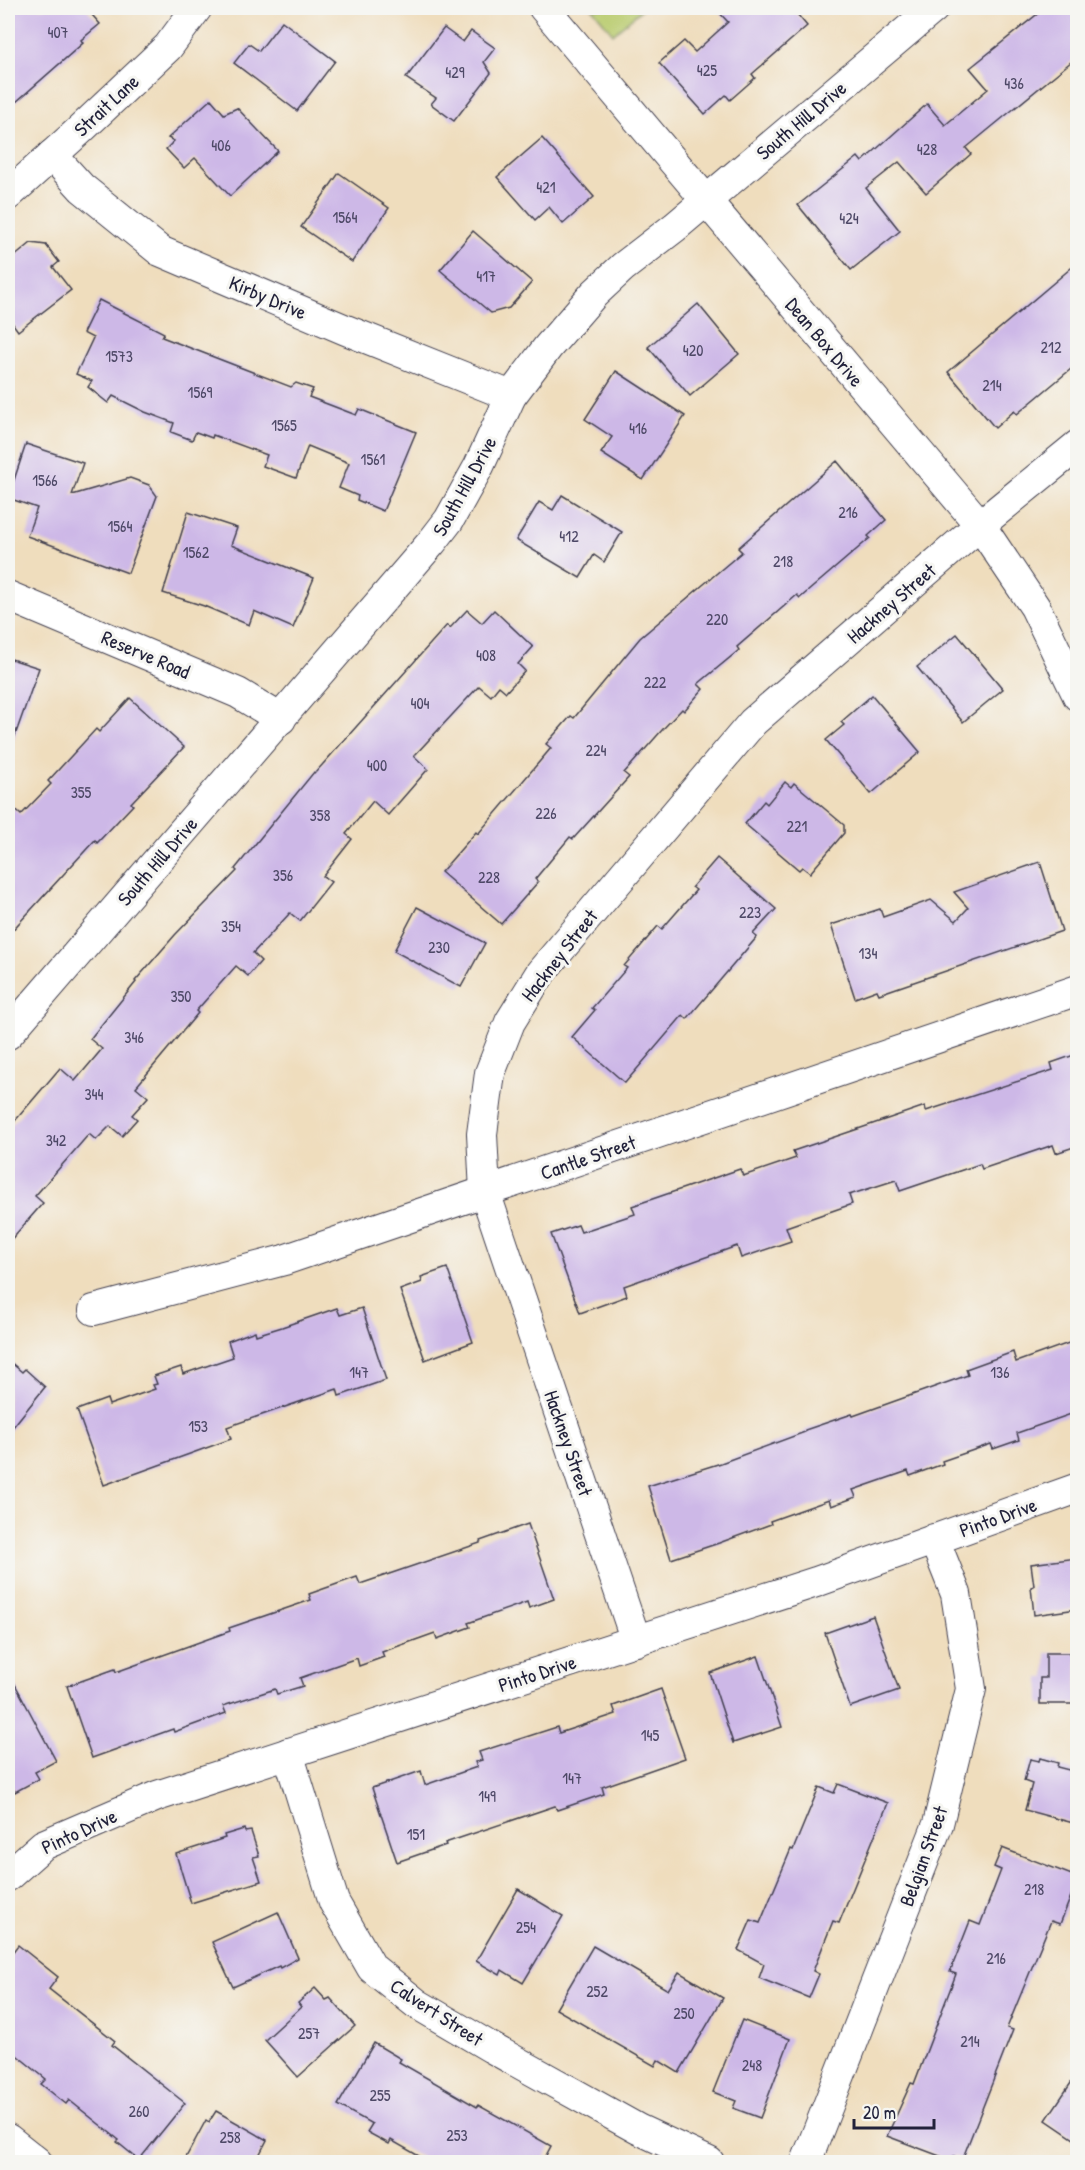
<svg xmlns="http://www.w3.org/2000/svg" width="1085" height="2170" viewBox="0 0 1085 2170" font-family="'Patrick Hand',sans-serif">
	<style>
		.green { fill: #bacc6f; stroke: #6e7755; stroke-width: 1.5 }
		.building { fill: #cdb8e7 }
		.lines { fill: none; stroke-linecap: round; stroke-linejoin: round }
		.minor-casing { stroke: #413e4e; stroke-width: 32 }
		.minor { stroke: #fff; stroke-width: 30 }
		.labels { text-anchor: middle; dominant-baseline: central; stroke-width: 6; stroke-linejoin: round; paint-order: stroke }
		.number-label { font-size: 16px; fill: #4d4866 }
		.street-label { font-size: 20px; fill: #22223b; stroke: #f6f6f2 }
	</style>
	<rect width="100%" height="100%" fill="#f6f6f2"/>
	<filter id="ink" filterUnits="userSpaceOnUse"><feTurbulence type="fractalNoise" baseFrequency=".0167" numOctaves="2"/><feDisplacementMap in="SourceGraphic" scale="12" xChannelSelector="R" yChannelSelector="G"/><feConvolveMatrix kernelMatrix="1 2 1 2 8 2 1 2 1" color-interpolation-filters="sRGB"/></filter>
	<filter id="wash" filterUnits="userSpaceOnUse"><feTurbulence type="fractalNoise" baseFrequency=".008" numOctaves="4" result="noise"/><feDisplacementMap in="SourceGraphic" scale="24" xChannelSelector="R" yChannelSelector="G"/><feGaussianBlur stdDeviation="1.35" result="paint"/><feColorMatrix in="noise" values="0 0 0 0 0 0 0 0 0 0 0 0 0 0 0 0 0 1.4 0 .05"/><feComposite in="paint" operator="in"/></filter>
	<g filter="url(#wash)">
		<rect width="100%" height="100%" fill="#efddbd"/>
		<polygon class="green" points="592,8 643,8 613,34"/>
		<g id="blocks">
			<g class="building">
				<polygon points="8,8 86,8 100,24 81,40 83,43 8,109"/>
				<polygon points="715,8 792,8 807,26 752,74 755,78 730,100 726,95 705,114 659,63 684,41 695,52 728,22"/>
				<polygon points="1045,8 1077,8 1077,57 966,148 971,154 926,193 899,162 866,188 900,231 851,270 798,205 858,157 862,162 927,104 945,125 988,89 970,68"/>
				<polygon points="282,21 335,61 297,111 234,63 249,44 259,51"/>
				<polygon points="444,28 463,42 471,31 495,48 484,62 491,73 454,121 431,104 436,98 406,78"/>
				<polygon points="211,99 224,114 237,108 278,151 230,196 195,158 184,168 166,149 174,141 168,138"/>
				<polygon points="542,138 594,197 563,224 549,207 535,220 497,177"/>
				<polygon points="339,173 389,208 352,262 301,227"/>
				<polygon points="473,231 532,282 509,308 491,313 440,270"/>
				<polygon points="31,243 46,245 59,262 53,267 71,290 18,331 8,317 8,262"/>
				<polygon points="1077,263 1077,364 1017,414 1014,411 995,428 948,372"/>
				<polygon points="99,300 164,333 162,337 291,387 296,383 313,389 309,397 356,415 359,409 416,432 383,511 357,500 358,496 339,488 349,463 308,446 296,478 263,466 267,455 213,435 212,438 196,432 192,440 171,432 174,423 145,412 113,396 108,403 88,387 92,381 76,374 93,338 83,333"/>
				<polygon points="698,304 739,354 690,396 648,347"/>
				<polygon points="616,371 685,416 643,480 601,453 612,437 585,419"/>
				<polygon points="26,444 83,463 72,495 130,478 149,485 157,496 128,573 27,536 37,508 8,498"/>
				<polygon points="837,461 886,520 868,536 870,538 800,598 797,595 737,647 739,650 698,684 703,689 684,711 682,709 663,729 624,773 629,777 573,839 570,837 535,879 538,882 501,924 441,872 476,832 478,834 551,748 546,744 571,716 574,718 640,638 742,552 738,548"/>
				<polygon points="562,495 622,532 604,562 594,555 580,578 516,540 539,502 553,510"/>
				<polygon points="188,512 237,528 231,545 314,578 293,628 254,611 249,625 204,606 163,593"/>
				<polygon points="467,610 482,623 494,610 533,647 518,664 525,671 506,692 499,686 491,696 479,686 414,756 428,769 388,815 373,801 346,834 352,839 323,876 331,882 300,921 290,913 253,953 261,961 248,976 236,966 196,1011 198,1013 136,1087 148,1097 132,1115 137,1119 122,1136 110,1126 96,1140 89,1134 35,1196 43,1203 8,1243 8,1129 60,1068 75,1081 102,1049 90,1039 136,982 135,981 175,935 237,871 235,869 314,772 315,773 447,625 450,628"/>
				<polygon points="957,634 1003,689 963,722 917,667"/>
				<polygon points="8,658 39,668 11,747 8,747"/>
				<polygon points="872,695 920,752 871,794 826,740 844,725 841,722"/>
				<polygon points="130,698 184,747 131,803 133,805 97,843 95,840 8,935 8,803 21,815 51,784 48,781 96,729 99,732"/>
				<polygon points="785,782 791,787 794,783 844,825 844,833 810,873 802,867 799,870 745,824 764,801 767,804"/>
				<polygon points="717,858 776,909 753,934 757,937 687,1019 683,1015 625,1083 572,1037 595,1010 592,1008 627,968 624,966 658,926 662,929 696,890 692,887"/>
				<polygon points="1040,862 1062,931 879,994 877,990 855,998 831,925 880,909 883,917 931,900 956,921 968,908 954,892"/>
				<polygon points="417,907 485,943 461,987 394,951"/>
				<polygon points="1077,1054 1077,1146 1056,1153 1053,1145 982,1169 980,1164 900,1191 896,1180 849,1195 852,1204 786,1227 791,1241 741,1258 737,1246 624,1286 627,1296 580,1313 551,1234 578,1225 581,1232 635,1214 632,1206 740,1169 743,1176 796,1158 793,1151 858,1129 925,1106 926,1111 1053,1070 1051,1063"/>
				<polygon points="447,1268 473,1342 425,1360 400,1290 422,1282 421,1277"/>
				<polygon points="337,1308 340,1315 362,1308 386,1380 339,1396 337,1389 227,1427 231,1439 104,1485 77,1410 107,1399 109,1405 155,1389 153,1385 157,1384 154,1376 181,1367 183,1374 233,1357 228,1341 255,1331 256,1335 282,1327"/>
				<polygon points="1077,1340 1077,1412 1017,1433 1019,1440 993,1449 991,1444 942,1461 943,1464 910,1476 908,1471 853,1490 856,1497 831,1506 829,1500 770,1521 771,1524 719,1543 671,1559 648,1486 721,1463 805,1432 805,1430 852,1414 853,1416 968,1375 966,1369 1013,1352 1016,1362"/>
				<polygon points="8,1360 22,1372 25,1369 45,1387 8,1433"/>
				<polygon points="528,1524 554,1599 529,1608 527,1602 468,1623 470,1627 437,1639 435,1633 382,1652 384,1657 359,1666 357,1658 300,1678 303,1686 277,1694 275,1689 223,1706 226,1713 174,1732 173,1729 92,1758 67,1686 115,1669 116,1672 230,1631 229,1628 311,1600 309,1594 357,1577 360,1584 480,1543 480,1541"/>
				<polygon points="1077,1558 1077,1609 1034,1615 1031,1587 1034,1586 1031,1564"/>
				<polygon points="873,1616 899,1690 850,1707 825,1633"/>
				<polygon points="1046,1653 1077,1653 1077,1704 1040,1704 1040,1678 1046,1678"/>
				<polygon points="758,1656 782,1727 733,1743 710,1673"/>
				<polygon points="8,1671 56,1761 35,1772 39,1779 15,1792 8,1778"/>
				<polygon points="661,1689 685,1758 602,1787 604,1794 557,1810 555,1806 445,1843 446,1845 397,1862 372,1788 421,1771 425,1785 477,1767 475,1762 482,1760 479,1752 557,1727 559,1733 616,1714 613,1706"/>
				<polygon points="1040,1758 1058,1763 1057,1767 1077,1772 1077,1824 1025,1810 1032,1784 1024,1781 1030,1759 1039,1761"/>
				<polygon points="838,1784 888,1803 839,1923 833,1921 813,1971 819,1974 809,1998 759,1978 764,1964 738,1950 751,1920 760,1923 791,1849 793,1850 819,1787 834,1793"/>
				<polygon points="244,1829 245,1832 251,1831 259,1856 253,1857 261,1881 191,1903 176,1854 225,1838 224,1835"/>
				<polygon points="1002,1848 1077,1877 1077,1881 1060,1924 1051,1921 1007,2028 1013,2030 962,2160 954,2156 953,2161 887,2136 911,2083 914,2084 956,1974 950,1972 970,1921 980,1925 1001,1870 994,1867"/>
				<polygon points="518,1889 563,1916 523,1983 502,1970 500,1975 476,1961"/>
				<polygon points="278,1912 298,1958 280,1968 279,1966 233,1987 212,1942"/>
				<polygon points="18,1945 58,1977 49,1989 115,2041 112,2045 185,2103 139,2160 117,2142 119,2140 69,2100 66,2104 41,2084 46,2079 8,2048 8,1958"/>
				<polygon points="593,1946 668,1990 679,1972 723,1998 679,2073 658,2060 655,2066 556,2009"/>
				<polygon points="315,1988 326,2000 330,1998 355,2026 298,2077 265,2040 301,2007 298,2003"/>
				<polygon points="742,2020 790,2039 760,2118 733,2108 736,2101 713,2092"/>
				<polygon points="374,2043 401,2059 399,2062 477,2107 478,2105 551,2146 542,2163 431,2163 391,2140 389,2144 367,2132 372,2124 338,2105"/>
				<polygon points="1077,2074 1077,2141 1046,2120"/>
				<polygon points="216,2111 267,2140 255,2163 183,2163 206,2120 209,2122"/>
			</g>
		</g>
	</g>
	<g filter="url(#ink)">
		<use href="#blocks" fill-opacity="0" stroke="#413e4e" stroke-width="1.5"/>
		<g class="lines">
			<g class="minor-casing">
				<g id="minor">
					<polyline points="544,8 980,525 1035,607 1078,696"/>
					<polyline points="52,155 82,188 160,251 346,330 511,396"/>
					<polyline points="8,195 80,130 168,47 197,8"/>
					<polyline points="8,596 238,693 281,719"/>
					<polyline points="8,1034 432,542 449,520 479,466 511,396 548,347 594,294 623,267 675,227 934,8"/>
					<polyline points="94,1310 284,1260 1078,990"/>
					<polyline points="636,1641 485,1192 482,1134 490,1073 510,1022 541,972 753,722 980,525 1078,445"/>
					<polyline points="288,1753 334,1902 372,1968 417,2004 492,2048 638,2129 709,2162"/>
					<polyline points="8,1876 43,1845 157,1796 816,1582 1078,1488"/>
					<polyline points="8,2139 37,2162"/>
					<polyline points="806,2162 938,1824 971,1689 956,1594 934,1539"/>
				</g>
			</g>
			<use href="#minor" class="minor"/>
		</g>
	</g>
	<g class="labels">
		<g class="number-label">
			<text x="58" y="32">407</text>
			<text x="707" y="70">425</text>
			<text x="455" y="72">429</text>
			<text x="1014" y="83">436</text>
			<text x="221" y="145">406</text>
			<text x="927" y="149">428</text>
			<text x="546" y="187">421</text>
			<text x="345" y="217">1564</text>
			<text x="849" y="218">424</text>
			<text x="486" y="276">417</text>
			<text x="1051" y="347">212</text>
			<text x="693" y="350">420</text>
			<text x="119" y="356">1573</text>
			<text x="992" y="385">214</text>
			<text x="200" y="392">1569</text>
			<text x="284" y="425">1565</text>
			<text x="638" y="428">416</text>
			<text x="373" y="459">1561</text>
			<text x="45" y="480">1566</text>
			<text x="848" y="512">216</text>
			<text x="120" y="526">1564</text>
			<text x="569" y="536">412</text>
			<text x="196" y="552">1562</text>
			<text x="783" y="561">218</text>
			<text x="717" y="619">220</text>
			<text x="486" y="655">408</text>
			<text x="655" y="682">222</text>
			<text x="420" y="703">404</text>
			<text x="596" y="750">224</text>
			<text x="377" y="765">400</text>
			<text x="81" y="792">355</text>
			<text x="546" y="813">226</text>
			<text x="320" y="815">358</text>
			<text x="797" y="826">221</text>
			<text x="283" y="875">356</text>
			<text x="489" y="877">228</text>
			<text x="750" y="912">223</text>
			<text x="231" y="926">354</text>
			<text x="439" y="947">230</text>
			<text x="868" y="953">134</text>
			<text x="181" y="996">350</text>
			<text x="134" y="1037">346</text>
			<text x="94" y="1094">344</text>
			<text x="56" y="1140">342</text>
			<text x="359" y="1372">147</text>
			<text x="1000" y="1372">136</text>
			<text x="198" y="1426">153</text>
			<text x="650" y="1735">145</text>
			<text x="572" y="1778">147</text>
			<text x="487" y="1796">149</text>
			<text x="416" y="1834">151</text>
			<text x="1034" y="1889">218</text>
			<text x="526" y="1927">254</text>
			<text x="996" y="1958">216</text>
			<text x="597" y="1991">252</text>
			<text x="684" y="2013">250</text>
			<text x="309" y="2033">257</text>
			<text x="970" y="2041">214</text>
			<text x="752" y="2065">248</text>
			<text x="380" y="2095">255</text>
			<text x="139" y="2111">260</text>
			<text x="457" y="2135">253</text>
			<text x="230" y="2137">258</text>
		</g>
		<g class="street-label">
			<text transform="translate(106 105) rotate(-43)">Strait Lane</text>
			<text transform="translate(801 120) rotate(-40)">South Hill Drive</text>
			<text transform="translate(268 297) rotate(23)">Kirby Drive</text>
			<text transform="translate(825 342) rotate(50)">Dean Box Drive</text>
			<text transform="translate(464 486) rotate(-61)">South Hill Drive</text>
			<text transform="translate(891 603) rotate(-41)">Hackney Street</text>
			<text transform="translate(146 654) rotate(23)">Reserve Road</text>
			<text transform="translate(157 861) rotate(-49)">South Hill Drive</text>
			<text transform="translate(559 955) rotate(-52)">Hackney Street</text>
			<text transform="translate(588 1157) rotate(-19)">Cantle Street</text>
			<text transform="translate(569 1443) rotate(71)">Hackney Street</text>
			<text transform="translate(998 1517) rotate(-20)">Pinto Drive</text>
			<text transform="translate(537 1673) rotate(-18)">Pinto Drive</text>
			<text transform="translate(79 1831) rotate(-25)">Pinto Drive</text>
			<text transform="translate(923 1856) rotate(-70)">Belgian Street</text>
			<text transform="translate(437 2012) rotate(33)">Calvert Street</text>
		</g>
	</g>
	<rect width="1085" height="2170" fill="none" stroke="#f6f6f2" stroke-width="30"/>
	<path d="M854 2119v9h80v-9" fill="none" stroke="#22223b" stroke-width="3"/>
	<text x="863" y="2119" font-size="18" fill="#22223b" stroke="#f6f6f2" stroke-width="4.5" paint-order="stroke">20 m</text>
</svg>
